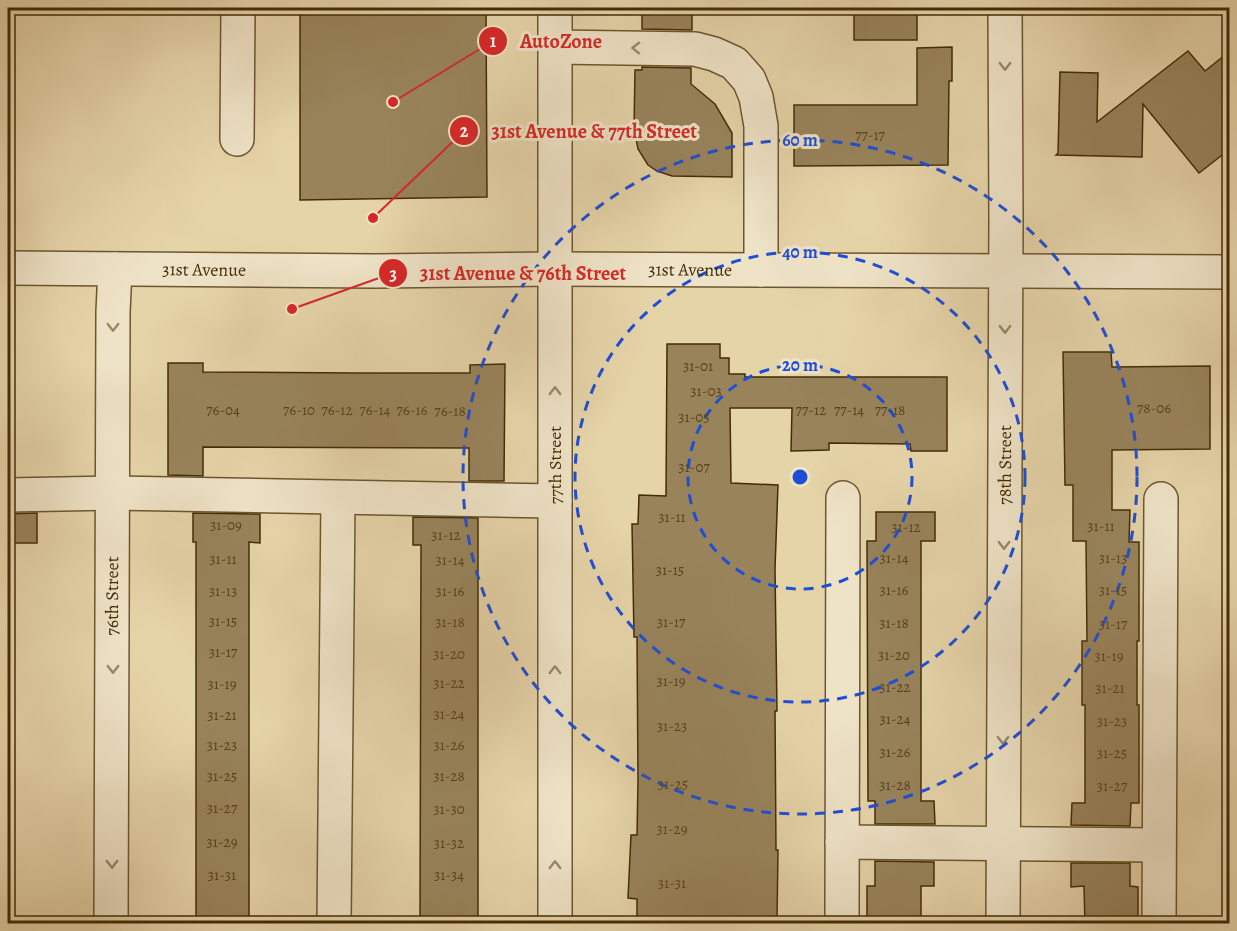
<svg xmlns="http://www.w3.org/2000/svg" width="1237" height="931" viewBox="0 0 1237 931" font-family="Alegreya,serif">
<style>
.building{fill:#98835b;stroke:#432c07;stroke-width:1.5}
.lines{fill:none;stroke-linecap:round;stroke-linejoin:round}
.minor-casing{stroke:#6c5630;stroke-width:36}
.minor{stroke:#efe3c7;stroke-width:33}
.oneway{stroke:#998867}
.ring{fill:none;stroke:#1d4ed8;stroke-width:3;stroke-dasharray:10 8}
.labels{text-anchor:middle;stroke-width:6;stroke-linejoin:round;paint-order:stroke}
.number-label{font-size:15px;fill:#58421c}
.street-label{font-size:18px;fill:#432c07;stroke:#efe3c7}
.centre{fill:#1d4ed8;stroke:#efe3c7;stroke-width:3}
.ring-label{font-size:18px;text-anchor:middle;font-weight:bold;fill:#1d4ed8;stroke:#efe3c7;stroke-width:6;stroke-linejoin:round;paint-order:stroke}
.leader{fill:none;stroke:#d62828;stroke-width:2}
.callout-dot{fill:#d62828;stroke:#efe3c7;stroke-width:2}
.mark-label{font-size:18px;text-anchor:middle;font-weight:bold;fill:#fff}
.callout-label{font-size:20px;text-anchor:middle;font-weight:bold;fill:#d62828;stroke:#efe3c7;stroke-width:6;stroke-linejoin:round;paint-order:stroke}
</style>
<rect width="100%" height="100%" fill="#e6d4a9"/>
<filter id="stains"><feTurbulence type="fractalNoise" baseFrequency=".00333" numOctaves="4"/><feColorMatrix values="0 0 0 0 .2 0 0 0 0 .09 0 0 0 0 .02 0 0 0 .5 -.17"/></filter>
<radialGradient id="worn" r=".72"><stop offset=".6" stop-color="#630" stop-opacity="0"/><stop offset="1" stop-color="#630" stop-opacity=".3"/></radialGradient>
<g class="building">
<polygon points="300,8 486,8 487,197 300,200"/>
<polygon points="642,8 692,8 692,30 642,29"/>
<rect x="854" y="8" width="63" height="32"/>
<polygon points="952,47 952,81 949,81 948,165 794,166 794,105 917,105 917,48"/>
<polygon points="1188,51 1205,71 1230,51 1230,149 1199,173 1143,104 1142,157 1056,155 1058,153 1060,72 1098,73 1097,122"/>
<polygon points="642,67 691,68 691,84 715,104 732,133 732,177 672,176 657,171 648,165 638,149 634,129 635,70 642,70"/>
<polygon points="667,344 720,344 720,358 729,358 729,374 745,374 745,377 947,377 947,451 911,451 910,444 829,443 829,450 791,451 792,408 730,408 731,483 778,485 775,569 777,711 775,711 776,850 778,850 777,919 719,919 719,924 637,924 637,899 628,898 631,835 637,835 638,781 637,637 634,637 632,524 638,524 639,495 666,496"/>
<polygon points="1063,352 1111,352 1112,367 1210,366 1210,449 1112,450 1112,510 1130,510 1129,542 1139,542 1139,641 1137,641 1137,705 1139,705 1139,803 1131,803 1130,826 1071,825 1072,803 1085,803 1085,705 1082,705 1082,641 1087,641 1086,541 1073,541 1073,485 1065,485"/>
<polygon points="168,363 203,363 203,372 356,373 470,373 470,365 505,364 504,481 469,481 469,448 203,447 203,476 168,475"/>
<polygon points="876,512 935,512 935,541 921,541 921,801 934,801 935,824 875,824 875,801 868,801 867,541 876,541"/>
<polygon points="37,513 37,543 8,543 8,514"/>
<polygon points="193,513 260,514 260,543 249,542 249,924 196,924 196,542 193,542"/>
<polygon points="413,517 478,518 478,924 420,924 421,545 413,545"/>
<polygon points="875,861 934,862 934,886 921,886 921,924 867,924 867,886 875,886"/>
<polygon points="1071,863 1130,863 1130,886 1138,887 1138,924 1085,924 1084,886 1071,887"/>
</g>
<g class="lines">
<defs>
<g id="minor">
<polyline points="555,8 555,924"/>
<polyline points="555,47 695,49 714,54 734,63 749,80 756,97 761,126 761,270"/>
<polyline points="237,139 238,8"/>
<path id="s1" d="M8 268 375 271 555 269 1230 272"/>
<polyline points="8,495 114,493 555,501"/>
<polyline points="842,842 1159,845"/>
<path id="s2" d="M111 924 113 312 115 269"/>
<polyline points="334,924 338,498"/>
<polyline points="842,924 843,498"/>
<path id="s3" d="M1003 924 1006 217 1005 8"/>
<polyline points="1159,924 1161,499"/>
</g>
</defs>
<use href="#minor" class="minor-casing"/>
<use href="#minor" class="minor"/>
</g>
<defs><path id="oneway-chevron" d="M-2-3.5L2.5 0L-2 3.5" fill="none" stroke-width="1.6" stroke-linecap="round" stroke-linejoin="round" transform="scale(1.5)"/></defs>
<g class="oneway">
<use href="#oneway-chevron" transform="translate(636 48) rotate(-179)"/>
<use href="#oneway-chevron" transform="translate(1005 66) rotate(90)"/>
<use href="#oneway-chevron" transform="translate(113 327) rotate(90)"/>
<use href="#oneway-chevron" transform="translate(1005 329) rotate(90)"/>
<use href="#oneway-chevron" transform="translate(555 391) rotate(-90)"/>
<use href="#oneway-chevron" transform="translate(1004 545) rotate(90)"/>
<use href="#oneway-chevron" transform="translate(113 669) rotate(90)"/>
<use href="#oneway-chevron" transform="translate(555 670) rotate(-90)"/>
<use href="#oneway-chevron" transform="translate(1003 740) rotate(90)"/>
<use href="#oneway-chevron" transform="translate(112 864) rotate(90)"/>
<use href="#oneway-chevron" transform="translate(555 865) rotate(-90)"/>
</g>
<g class="ring">
<circle cx="800" cy="477" r="112"/>
<circle cx="800" cy="477" r="225"/>
<circle cx="800" cy="477" r="337"/>
</g>
<g class="labels">
<g class="number-label">
<text x="870" y="140">77-17</text>
<text x="698" y="371">31-01</text>
<text x="706" y="396">31-03</text>
<text x="1154" y="413">78-06</text>
<text x="223" y="415">76-04</text>
<text x="299" y="415">76-10</text>
<text x="337" y="415">76-12</text>
<text x="375" y="415">76-14</text>
<text x="412" y="415">76-16</text>
<text x="811" y="415">77-12</text>
<text x="849" y="415">77-14</text>
<text x="890" y="415">77-18</text>
<text x="450" y="416">76-18</text>
<text x="694" y="422">31-05</text>
<text x="694" y="472">31-07</text>
<text x="672" y="522">31-11</text>
<text x="226" y="530">31-09</text>
<text x="1101" y="531">31-11</text>
<text x="906" y="532">31-12</text>
<text x="446" y="540">31-12</text>
<text x="894" y="563">31-14</text>
<text x="1113" y="563">31-13</text>
<text x="223" y="564">31-11</text>
<text x="450" y="565">31-14</text>
<text x="670" y="575">31-15</text>
<text x="894" y="595">31-16</text>
<text x="1113" y="595">31-15</text>
<text x="223" y="596">31-13</text>
<text x="450" y="596">31-16</text>
<text x="223" y="626">31-15</text>
<text x="450" y="627">31-18</text>
<text x="671" y="627">31-17</text>
<text x="894" y="628">31-18</text>
<text x="1113" y="629">31-17</text>
<text x="223" y="657">31-17</text>
<text x="449" y="659">31-20</text>
<text x="894" y="660">31-20</text>
<text x="1109" y="661">31-19</text>
<text x="671" y="686">31-19</text>
<text x="449" y="688">31-22</text>
<text x="222" y="689">31-19</text>
<text x="895" y="692">31-22</text>
<text x="1110" y="693">31-21</text>
<text x="449" y="719">31-24</text>
<text x="222" y="720">31-21</text>
<text x="895" y="724">31-24</text>
<text x="1112" y="726">31-23</text>
<text x="672" y="731">31-23</text>
<text x="222" y="750">31-23</text>
<text x="449" y="750">31-26</text>
<text x="895" y="757">31-26</text>
<text x="1112" y="758">31-25</text>
<text x="222" y="781">31-25</text>
<text x="449" y="781">31-28</text>
<text x="673" y="789">31-25</text>
<text x="895" y="790">31-28</text>
<text x="1112" y="791">31-27</text>
<text x="222" y="813">31-27</text>
<text x="449" y="814">31-30</text>
<text x="672" y="834">31-29</text>
<text x="222" y="847">31-29</text>
<text x="449" y="848">31-32</text>
<text x="222" y="880">31-31</text>
<text x="449" y="880">31-34</text>
<text x="672" y="888">31-31</text>
</g>
<g class="street-label">
<text dy="6" stroke="none"><textPath href="#s1" startOffset="196">31st Avenue</textPath></text>
<text dy="6" stroke="none"><textPath href="#s1" startOffset="682">31st Avenue</textPath></text>
<text transform="translate(555 465) rotate(-90)" y="6">77th Street</text>
<text dy="6" stroke="none"><textPath href="#s3" startOffset="459">78th Street</textPath></text>
<text dy="6" stroke="none"><textPath href="#s2" startOffset="328">76th Street</textPath></text>
</g>
</g>
<circle cx="800" cy="477" r="9" class="centre"/>
<g class="ring-label">
<text x="800" y="146">60 m</text>
<text x="800" y="258">40 m</text>
<text x="800" y="371">20 m</text>
</g>
<path class="leader" d="M393 102L493 41M373 218L464 131M292 309L393 273"/>
<g class="callout-dot">
<circle cx="393" cy="102" r="6"/>
<circle cx="373" cy="218" r="6"/>
<circle cx="292" cy="309" r="6"/>
<circle cx="493" cy="41" r="15"/>
<circle cx="464" cy="131" r="15"/>
<circle cx="393" cy="273" r="15"/>
</g>
<g class="mark-label">
<text x="493" y="47">1</text>
<text x="464" y="137">2</text>
<text x="393" y="280">3</text>
</g>
<g class="callout-label">
<text x="561" y="48">AutoZone</text>
<text x="594" y="138">31st Avenue &amp; 77th Street</text>
<text x="523" y="280">31st Avenue &amp; 76th Street</text>
</g>
<rect width="1237" height="931" fill="none" stroke="#e6d4a9" stroke-width="30"/>
<rect x="9" y="9" width="1219" height="913" fill="none" stroke="#432c07" stroke-width="3"/>
<rect x="15" y="15" width="1207" height="901" fill="none" stroke="#432c07" stroke-width="1.5"/>
<rect width="100%" height="100%" filter="url(#stains)"/>
<rect width="100%" height="100%" fill="url(#worn)"/>
</svg>
